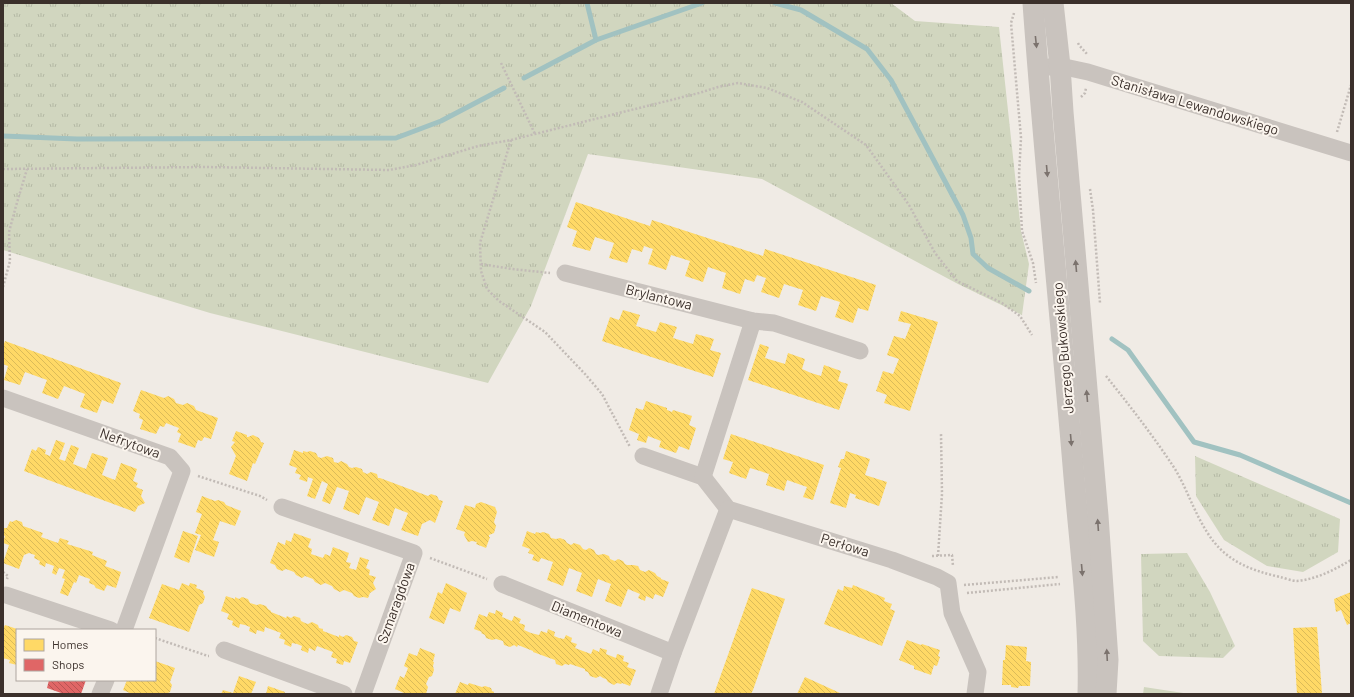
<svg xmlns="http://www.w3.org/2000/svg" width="1354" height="697" viewBox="0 0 1354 697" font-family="Barlow,sans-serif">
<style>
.grass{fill:url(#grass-tufts)}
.homes{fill:url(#homes-back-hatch)}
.shops{fill:url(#shops-back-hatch)}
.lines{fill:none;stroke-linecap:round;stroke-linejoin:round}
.stream{stroke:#a1c2c1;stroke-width:5}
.path{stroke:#c2bbb6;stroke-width:2.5;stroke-dasharray:2 2;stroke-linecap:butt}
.minor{stroke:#c9c3be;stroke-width:17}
.tertiary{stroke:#c9c3be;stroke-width:21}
.oneway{fill:#7b726d}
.labels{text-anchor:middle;stroke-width:4;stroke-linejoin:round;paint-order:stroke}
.street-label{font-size:14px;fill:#3b302b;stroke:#fbf5ee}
</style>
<defs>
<pattern id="grass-tufts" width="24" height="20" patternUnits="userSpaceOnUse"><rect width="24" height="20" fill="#d1d6bf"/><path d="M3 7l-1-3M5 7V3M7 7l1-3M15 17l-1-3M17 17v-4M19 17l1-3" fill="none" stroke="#b4b8a4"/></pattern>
<pattern id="homes-back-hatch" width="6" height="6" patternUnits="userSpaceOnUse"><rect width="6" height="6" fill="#ffd966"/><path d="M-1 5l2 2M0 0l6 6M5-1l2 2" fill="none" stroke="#dbbb59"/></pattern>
<pattern id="shops-back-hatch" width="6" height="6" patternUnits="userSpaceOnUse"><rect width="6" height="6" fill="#e06666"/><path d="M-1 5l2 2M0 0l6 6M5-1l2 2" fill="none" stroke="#b75454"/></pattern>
</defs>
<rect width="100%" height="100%" fill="#f0ebe5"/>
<g class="grass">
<polygon points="3,3 891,3 915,21 999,27 1021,231 1029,264 1022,315 958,284 762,179 588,154 531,306 488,383 210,313 3,250"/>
<polygon points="1195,456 1340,519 1338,552 1303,572 1267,566 1224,540 1196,496"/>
<polygon points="1187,553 1210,592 1235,646 1223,658 1159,656 1143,641 1141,554"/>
<polygon points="1144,687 1190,694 1143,694"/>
</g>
<g class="homes">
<polygon points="576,202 650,226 652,220 763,256 765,249 876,285 868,311 858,308 853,323 835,317 840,302 821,296 816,311 798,305 803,290 784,284 779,298 761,292 766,278 757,275 754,282 745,279 740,294 722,288 726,273 708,267 703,282 685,276 690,261 671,255 666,270 648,264 653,249 644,246 642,252 632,249 627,263 609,258 614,243 595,237 590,251 572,246 577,231 567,227"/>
<polygon points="623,310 640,315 636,326 656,332 660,322 677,327 673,338 693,344 696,334 714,339 710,350 721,353 713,377 602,341 610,317 619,320"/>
<polygon points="901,311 938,322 910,411 884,403 887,395 876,391 883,371 893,374 899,359 887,355 894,336 905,339 911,324 898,321"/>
<polygon points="5,341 121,383 113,404 102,400 97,413 80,407 85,394 64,386 58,399 42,393 47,380 25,372 20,385 4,380 8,366 3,364 3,346"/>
<polygon points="760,344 769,347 765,358 785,364 788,353 805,359 802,369 811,373 821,376 824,365 841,371 838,381 848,384 839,410 748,380"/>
<polygon points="141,390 164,398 168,396 174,399 176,403 183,405 187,403 194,406 196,410 218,418 211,439 204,437 202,441 198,440 195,448 178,442 181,434 177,432 179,428 166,423 164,427 160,426 156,434 140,429 143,420 139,418 140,414 133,411"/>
<polygon points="646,401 667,408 667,410 672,412 673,410 692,416 689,425 696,428 689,450 679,446 676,453 659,447 661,441 648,436 646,443 637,440 639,434 629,430 636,408 643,410"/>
<polygon points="236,431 247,435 247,437 248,437 253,435 259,438 261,442 264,443 255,464 253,463 247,481 229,474 236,456 231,447 235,442 232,441"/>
<polygon points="731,434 824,465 813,500 803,497 807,487 787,480 784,491 766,485 769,474 760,471 750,468 746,479 729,473 733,462 723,459"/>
<polygon points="56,440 65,443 59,459 65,461 71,445 79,448 73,464 86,469 92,453 108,458 102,475 115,480 121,463 137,469 133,481 138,483 136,487 143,490 141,496 145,503 138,506 135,512 24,471 32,449 36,451 38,447 46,450 45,454 50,456"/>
<polygon points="294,450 303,453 303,451 307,452 310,451 316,453 318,457 321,458 327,456 333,458 334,462 338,463 341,461 347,464 349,467 352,468 356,467 362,469 363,472 367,474 371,472 377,474 378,478 380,478 428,496 431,494 437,496 439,500 443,501 435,523 430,520 422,524 418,536 401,530 408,513 395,508 389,526 372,520 379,502 366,497 359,515 343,509 349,491 337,487 330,504 322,501 328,484 322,481 315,499 307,496 313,479 308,477 307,482 299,479 301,475 295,473 297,468 289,465"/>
<polygon points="846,451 870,459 865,475 887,482 879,506 855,498 856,495 850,493 846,508 830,503 841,468 838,467 841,459 844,459"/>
<polygon points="202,496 215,501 218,500 224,502 226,505 241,511 235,526 220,521 213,540 219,542 214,557 195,550 201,535 195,533 202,514 196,512"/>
<polygon points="481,502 495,507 497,512 494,522 496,526 494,533 489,535 489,537 490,537 486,548 476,544 477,542 472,541 468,542 464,535 465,532 456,529 465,505 475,508 476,504"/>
<polygon points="16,520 22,522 23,526 43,533 41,537 58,543 60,538 69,541 67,544 93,552 92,555 107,561 105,566 121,572 116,588 107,585 104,591 96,588 94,585 89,583 90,579 79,575 76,583 74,582 68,596 60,593 65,579 62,578 65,570 59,568 56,575 52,573 54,566 46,563 45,567 39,564 40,561 34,558 35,555 29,553 24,555 19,569 3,563 9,545 3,543 5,536 3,535 3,530 4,528 7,528 10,521 12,522"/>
<polygon points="183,531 198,536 189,563 174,557"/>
<polygon points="527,531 535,534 536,532 540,533 543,532 549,534 551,538 556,539 560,538 565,540 567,543 571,545 574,543 580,545 583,549 586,550 589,548 594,550 596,554 598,555 604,554 609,556 610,559 615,561 618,559 623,561 625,564 627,565 633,565 638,566 640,570 645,572 649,570 655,573 657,576 661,578 661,579 669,582 663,597 655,594 653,599 646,596 645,601 638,598 640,594 628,589 621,607 605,601 611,584 598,579 592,597 576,591 582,573 569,568 563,586 547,580 553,562 541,558 539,562 532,560 534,555 528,553 530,549 522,546"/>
<polygon points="294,533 311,539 308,547 312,549 311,554 323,558 325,554 330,556 333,547 349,553 346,562 351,563 349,568 356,570 360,557 369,560 366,568 370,570 369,575 376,577 373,583 376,589 370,593 368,598 363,597 359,598 354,596 352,593 344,590 340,592 334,589 332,586 325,583 321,585 315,582 313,579 305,576 302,578 296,575 294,572 286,569 282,571 277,569 275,565 270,563 278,542 285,545 286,540 291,542"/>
<polygon points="182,583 189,586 190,583 197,585 196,588 204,591 203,593 205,597 203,603 199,605 189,632 149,618 162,584 179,590"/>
<polygon points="446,583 467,593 460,612 450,608 444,624 429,618 438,592 442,594"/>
<polygon points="853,585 885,598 884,601 892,604 890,609 895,611 882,646 824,624 838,589 843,591 844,586 852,588"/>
<polygon points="752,588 785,599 753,690 751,694 714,694"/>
<polygon points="1351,592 1351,623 1347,625 1341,610 1336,612 1334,599"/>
<polygon points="226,596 235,599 235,597 239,599 242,597 248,599 250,603 257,605 260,604 266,606 268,609 271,611 271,612 286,618 287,616 291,618 294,616 300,618 301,621 305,623 308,624 312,622 318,625 319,628 323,629 323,631 339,637 339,635 343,637 346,635 352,637 354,641 358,642 350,663 344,661 343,665 336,663 337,659 331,657 333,652 317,646 315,651 309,648 308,653 301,650 302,646 297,644 292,643 291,647 284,644 285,640 279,638 281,633 265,627 264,632 257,630 256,634 249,631 250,627 245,625 240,624 239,628 232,625 233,621 227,619 229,614 221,611"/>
<polygon points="496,610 503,613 502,617 512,621 514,616 521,619 519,623 525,625 524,630 531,633 539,635 541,631 547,633 548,629 555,632 554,636 559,638 564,639 566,635 572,638 571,642 577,644 575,648 591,654 593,649 599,652 600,648 607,650 606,654 616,658 617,654 624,656 623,661 629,663 627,667 636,670 630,686 622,683 621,684 617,683 614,685 608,682 606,679 603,678 600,676 596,678 590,676 588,672 585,671 585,669 570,664 569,665 565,664 562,666 556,664 555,660 533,652 533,651 518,645 517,647 514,645 510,647 504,645 503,641 496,639 492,640 486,638 485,635 481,633 482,632 474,629 479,614 487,617 489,612 495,614"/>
<polygon points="5,625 17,629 17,665 9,663 10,660 3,658 3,629"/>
<polygon points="1317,627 1322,694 1297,694 1293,628"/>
<polygon points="907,640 921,645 922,644 940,650 938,656 940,657 937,666 934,665 931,675 914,669 914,666 899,660"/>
<polygon points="1006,645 1027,647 1026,661 1031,662 1030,686 1019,686 1018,688 1011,687 1011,685 1002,685 1003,660 1005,660"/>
<polygon points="420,648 435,654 433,662 434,662 433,666 434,670 432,676 429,677 426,684 428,687 426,694 403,694 404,693 395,689 400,676 404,678 408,668 404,666 409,653 417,656"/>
<polygon points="155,661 175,668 170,682 172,685 170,692 166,694 132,694 123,690 127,680 155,680"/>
<polygon points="239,676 256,682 251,694 221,694 223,690 233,693"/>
<polygon points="805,677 840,693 840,694 797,694"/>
<polygon points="460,682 468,685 469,683 482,687 485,686 491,688 492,691 494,692 494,694 455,694"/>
<polygon points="268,686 285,692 284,694 266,694"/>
</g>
<polygon class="shops" points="49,680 86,680 81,694 64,694 47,688"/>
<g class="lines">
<g class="stream">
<polyline points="587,3 596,40"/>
<polyline points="775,3 801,10 867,49 891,80 963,215 971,238 973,254 988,268 1029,291"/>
<polyline points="524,78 596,40 702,3"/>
<polyline points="3,136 77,139 396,138 441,121 504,88"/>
<polyline points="1112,339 1128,350 1194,442 1240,455 1351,503"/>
</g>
<g class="path">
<polyline points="1014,13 1011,23 1021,138 1019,175 1022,231 1033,263 1036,283"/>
<polyline points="1078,43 1079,45 1087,54"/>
<polyline points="501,63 535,134"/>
<polyline points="1081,97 1085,93 1086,88"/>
<polyline points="1337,132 1351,85"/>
<polyline points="511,140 480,243 481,271 487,289 499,301 545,332 585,374 602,394 630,447"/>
<polyline points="3,169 205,167 389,170 416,165 478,146 511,140 699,93 718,87 738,83 767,88 802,102 866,145 909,205 935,253 957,281 1002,303 1020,316 1032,335"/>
<polyline points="1090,189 1093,210 1100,303"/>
<polyline points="481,264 512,269 550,273"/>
<polyline points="3,287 10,261 9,232 16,206 27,169"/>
<path d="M1106 376C1130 406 1154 437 1175 469 1187 489 1194 512 1207 532 1224 560 1249 570 1280 577 1285 578 1292 581 1297 581 1317 579 1334 570 1351 560"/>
<polyline points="198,476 260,496 267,500"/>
<polyline points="932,556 952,555 953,566"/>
<polyline points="938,556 942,494 941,434"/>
<polyline points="430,558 487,579"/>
<polyline points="3,572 8,576 7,579"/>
<polyline points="964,585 1059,577"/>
<polyline points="967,593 1060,584"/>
<polyline points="155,638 208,656 209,656"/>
</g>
<g class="minor">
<polyline points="1049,67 1060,66 1088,72 1351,153"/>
<polyline points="565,273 753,321 774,323 860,351"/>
<polyline points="3,398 170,457 182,471 124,630"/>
<polyline points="643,456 703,477 728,509 892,560 937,577 948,583 952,613 978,672 975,694"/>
<polyline points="703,477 753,321"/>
<polyline points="282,507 414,553 363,694"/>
<polyline points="502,584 673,653"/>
<polyline points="6,595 111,630"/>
<polyline points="224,650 344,694"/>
<polyline points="100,694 106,680"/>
<polyline points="659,694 673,653 728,509"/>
</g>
<g class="tertiary">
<path d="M1033 3C1044 157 1060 311 1073 465 1079 541 1090 618 1088 694"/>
<polyline points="1053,3 1060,66 1063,112 1098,516 1108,660 1106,694"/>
</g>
</g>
<defs><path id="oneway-solid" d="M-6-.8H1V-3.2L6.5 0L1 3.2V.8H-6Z"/></defs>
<g class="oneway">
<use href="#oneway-solid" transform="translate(1036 42) rotate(84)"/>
<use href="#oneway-solid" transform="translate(1047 171) rotate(85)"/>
<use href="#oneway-solid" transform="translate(1076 266) rotate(-95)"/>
<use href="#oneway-solid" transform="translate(1087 396) rotate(-95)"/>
<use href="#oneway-solid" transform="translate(1071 440) rotate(85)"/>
<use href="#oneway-solid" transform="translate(1098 525) rotate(-94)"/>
<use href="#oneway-solid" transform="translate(1082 570) rotate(85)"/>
<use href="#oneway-solid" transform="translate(1107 655) rotate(-93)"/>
</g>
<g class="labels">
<g class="street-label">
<text transform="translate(1195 105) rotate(17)" y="5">Stanisława Lewandowskiego</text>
<text transform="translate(659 297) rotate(14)" y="5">Brylantowa</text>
<text transform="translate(1063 348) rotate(-95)" y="5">Jerzego Bukowskiego</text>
<text transform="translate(130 443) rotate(20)" y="5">Nefrytowa</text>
<text transform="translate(845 545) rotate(17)" y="5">Perłowa</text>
<text transform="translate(396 603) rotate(-70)" y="5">Szmaragdowa</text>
<text transform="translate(587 619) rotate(22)" y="5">Diamentowa</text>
</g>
</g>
<rect width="1354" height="697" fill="none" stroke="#3b302b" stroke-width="8"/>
<rect x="16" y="629" width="140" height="52" fill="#fbf5ee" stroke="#aea6a0"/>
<rect x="24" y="639" width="20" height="12" fill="#ffd966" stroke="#aea6a0"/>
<text x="52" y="649" font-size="12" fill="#3b302b">Homes</text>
<rect x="24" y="659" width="20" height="12" fill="#e06666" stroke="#aea6a0"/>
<text x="52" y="669" font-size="12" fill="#3b302b">Shops</text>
</svg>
